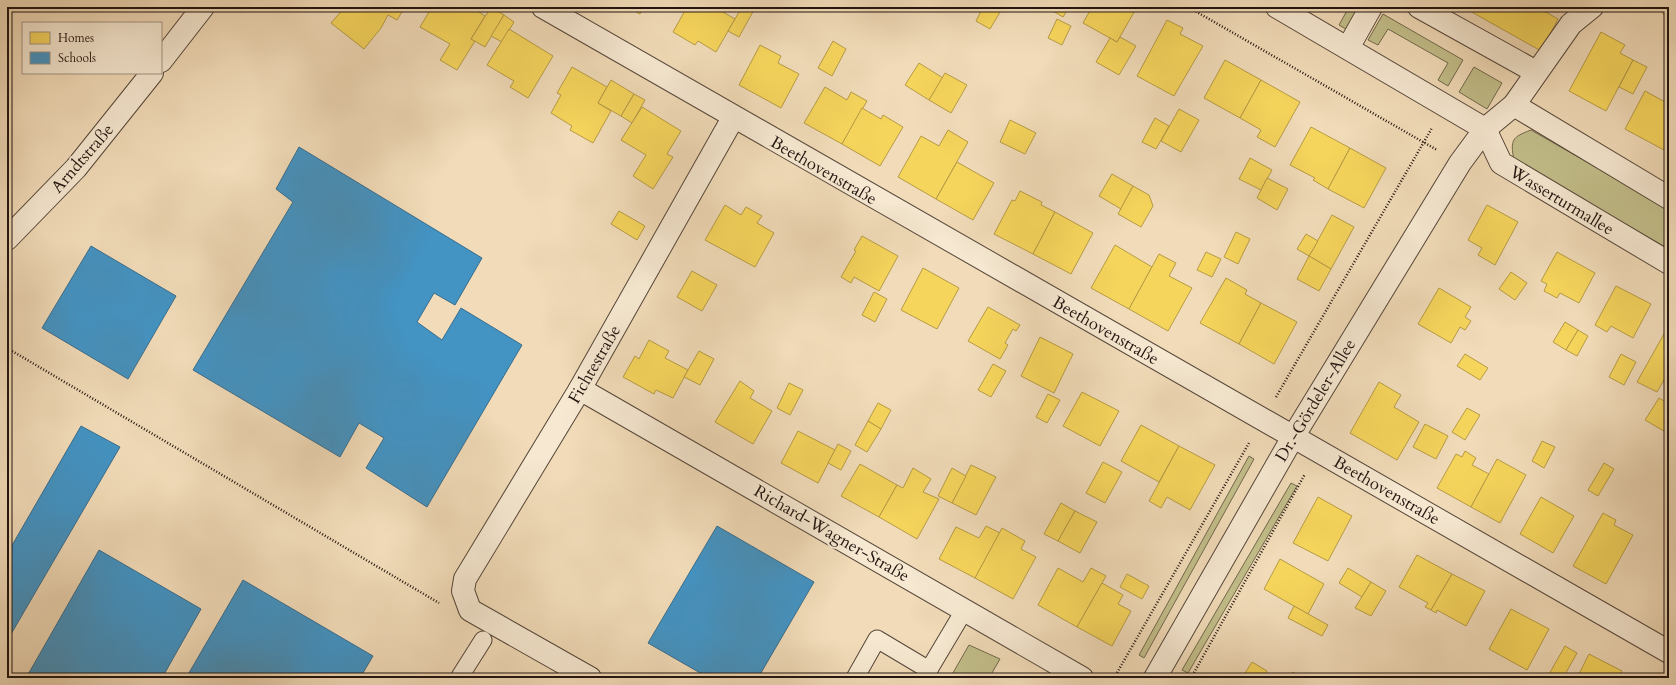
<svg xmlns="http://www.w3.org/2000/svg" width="1676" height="685" viewBox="0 0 1676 685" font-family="Cardo,serif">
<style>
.green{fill:#c2be8a;stroke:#72694c}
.homes{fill:#f6d55c;stroke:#b69b45}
.schools{fill:#4393c3;stroke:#396d8d}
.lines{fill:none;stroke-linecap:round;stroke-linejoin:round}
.lane-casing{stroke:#554639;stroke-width:19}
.street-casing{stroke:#554639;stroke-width:24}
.path{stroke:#21140f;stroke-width:2.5;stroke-dasharray:1 2;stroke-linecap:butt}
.lane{stroke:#f6e8d1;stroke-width:17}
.street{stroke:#f6e8d1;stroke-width:22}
.labels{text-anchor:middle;stroke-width:4;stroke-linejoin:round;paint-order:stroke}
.street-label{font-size:17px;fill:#21140f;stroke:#f6e8d1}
</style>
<rect width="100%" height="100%" fill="#f1dbb8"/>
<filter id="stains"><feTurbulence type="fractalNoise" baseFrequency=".005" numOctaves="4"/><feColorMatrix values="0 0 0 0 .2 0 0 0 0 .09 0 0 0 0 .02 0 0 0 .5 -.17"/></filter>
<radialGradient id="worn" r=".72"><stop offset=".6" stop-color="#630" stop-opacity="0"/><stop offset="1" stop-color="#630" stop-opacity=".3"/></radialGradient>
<g class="green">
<polygon points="1349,7 1363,7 1349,31 1339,25"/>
<polygon points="1383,14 1463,60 1448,86 1438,80 1448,63 1388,29 1378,45 1368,40"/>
<polygon points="1474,67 1502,83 1487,109 1459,92"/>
<path d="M1531 130 1669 209V249L1514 160C1510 140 1512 137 1531 130Z"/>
<polygon points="1249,456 1254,459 1144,658 1139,655"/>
<polygon points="1291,483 1297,486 1188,673 1182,670"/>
<polygon points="969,645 1000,659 989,678 950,678"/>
</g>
<g class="homes">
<polygon points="345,7 405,7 397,20 388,15 381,28 364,49 331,23"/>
<polygon points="432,7 471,7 485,16 471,39 475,41 457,70 440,60 450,44 420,27"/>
<polygon points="491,7 504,15 485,47 471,39"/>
<polygon points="627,7 644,7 640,14"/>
<polygon points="687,7 717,7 716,8 735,19 716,52 698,41 695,45 673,32"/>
<polygon points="742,7 755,8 739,37 728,31"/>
<polygon points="983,7 1003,7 990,29 976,21"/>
<polygon points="1046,7 1069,7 1063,17"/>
<polygon points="1092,7 1137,7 1117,42 1083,23"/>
<polygon points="1472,7 1540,7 1539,8 1558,19 1541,51 1470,11"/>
<polygon points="1658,7 1669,7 1669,21"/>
<polygon points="504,15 514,22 502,42 491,36"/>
<polygon points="1057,19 1071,26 1062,45 1048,38"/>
<polygon points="1167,20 1183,28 1180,34 1203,46 1174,96 1137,76"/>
<polygon points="509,29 553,56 528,98 510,87 514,81 487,65"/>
<polygon points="1601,32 1625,45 1620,53 1633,60 1606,111 1569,91"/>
<polygon points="1120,37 1136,46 1119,75 1096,62 1110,38 1117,42"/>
<polygon points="833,41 846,49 832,76 818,68"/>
<polygon points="760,45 781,56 778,63 799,74 781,108 739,85"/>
<polygon points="1225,60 1261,80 1240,118 1204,98"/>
<polygon points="1633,60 1647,67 1633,94 1619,87"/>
<polygon points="919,63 943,78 929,100 905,85"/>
<polygon points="572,67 607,87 598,103 611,111 593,143 570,130 572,126 551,113 561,95 557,93"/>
<polygon points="945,73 967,85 951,113 929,100"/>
<polygon points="611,80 634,94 621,116 598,103"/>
<polygon points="1261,80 1300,102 1275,147 1257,137 1261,130 1240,118"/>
<polygon points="825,87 847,100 851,92 867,101 842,144 804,123"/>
<polygon points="1645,91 1669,104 1669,140 1664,150 1625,129"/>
<polygon points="634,94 645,100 632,123 621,116"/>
<polygon points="642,107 681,131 667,154 673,157 653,189 633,176 646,155 621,140"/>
<polygon points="862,108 881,119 883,115 903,127 880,166 842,144"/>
<polygon points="1179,109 1199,120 1181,152 1161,141"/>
<polygon points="1155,118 1169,126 1156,149 1142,142"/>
<polygon points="1010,120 1036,133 1025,154 1000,142"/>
<polygon points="1311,127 1350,148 1328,189 1313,180 1315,178 1290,165"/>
<polygon points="948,130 968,142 936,199 898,177 921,136 939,146"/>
<polygon points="1350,148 1386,168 1364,208 1328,189"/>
<polygon points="1250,158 1272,170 1261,190 1239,179"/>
<polygon points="957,162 994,183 973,220 936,199"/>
<polygon points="1112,174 1133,186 1121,209 1099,196"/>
<polygon points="1267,178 1288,189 1277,210 1257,198"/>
<polygon points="1133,186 1149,195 1153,206 1141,227 1118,214"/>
<polygon points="1020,191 1042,202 1041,205 1055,212 1033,254 994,234 1012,200 1015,201"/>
<polygon points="725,205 741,215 746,207 762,216 757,223 774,233 755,267 705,240"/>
<polygon points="1487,205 1518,222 1495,265 1478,255 1482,248 1468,240"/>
<polygon points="619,211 645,226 637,240 611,224"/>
<polygon points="1055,212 1093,233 1071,274 1033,254"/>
<polygon points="1332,215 1354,227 1331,269 1309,256"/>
<polygon points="1236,232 1250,239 1238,264 1224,257"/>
<polygon points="1306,234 1318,241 1309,256 1297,249"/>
<polygon points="862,236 898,256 879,291 854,277 851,283 841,277 856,251 854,250"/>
<polygon points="1115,245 1152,267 1129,309 1091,288"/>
<polygon points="1206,252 1221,259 1212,277 1197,270"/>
<polygon points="1557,252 1595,273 1579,303 1560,293 1557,298 1544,291 1547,284 1541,281"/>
<polygon points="1159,254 1176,263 1169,276 1192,288 1168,331 1129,309"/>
<polygon points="1309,256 1331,269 1319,291 1297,279"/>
<polygon points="923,268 959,288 937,329 901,310"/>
<polygon points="692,271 717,285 702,311 677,297"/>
<polygon points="1511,272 1527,283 1515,300 1499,289"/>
<polygon points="1226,278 1247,290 1245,294 1261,303 1239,344 1200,323"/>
<polygon points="1616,286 1651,304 1633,338 1611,326 1607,332 1595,325"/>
<polygon points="1439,288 1471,307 1465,317 1471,321 1465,330 1460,327 1451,343 1418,324"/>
<polygon points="874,292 887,299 875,322 862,315"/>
<polygon points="1261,303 1297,322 1274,364 1239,344"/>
<polygon points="988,307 1020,325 1016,331 1013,329 1005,343 1008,345 1000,359 968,341"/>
<polygon points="1565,322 1578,330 1566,350 1553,342"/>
<polygon points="1669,325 1669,383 1664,380 1657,392 1637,382"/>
<polygon points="1578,330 1588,336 1577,356 1566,350"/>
<polygon points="1040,337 1073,354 1054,393 1021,376"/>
<polygon points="649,340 669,351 665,358 688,370 673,398 656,390 654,394 623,377 635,356 639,359"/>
<polygon points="699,351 714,359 700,385 684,377"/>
<polygon points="1465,354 1488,368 1480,380 1457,366"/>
<polygon points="1621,354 1636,362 1624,385 1609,377"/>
<polygon points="993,364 1006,371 991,397 978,390"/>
<polygon points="740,381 754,391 750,398 772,411 753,444 715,422"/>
<polygon points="1379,382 1401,395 1394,407 1419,422 1397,460 1350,433"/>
<polygon points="789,383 803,390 790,415 777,408"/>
<polygon points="1082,392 1119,411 1100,446 1063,426"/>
<polygon points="1048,394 1060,400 1047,423 1036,417"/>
<polygon points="1659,398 1669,404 1669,434 1645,420"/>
<polygon points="878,403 891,410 881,429 868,421"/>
<polygon points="1467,408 1480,415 1465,440 1452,432"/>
<polygon points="868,421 881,429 867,452 855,445"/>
<polygon points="1425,424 1448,436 1436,459 1413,447"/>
<polygon points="1141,425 1179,446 1159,482 1121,461"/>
<polygon points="798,431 835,450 818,483 781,463"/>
<polygon points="1542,441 1555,447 1544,468 1532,461"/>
<polygon points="838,444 851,451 841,470 828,463"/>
<polygon points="1179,446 1215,465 1190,510 1167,497 1161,508 1149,501"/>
<polygon points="1465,451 1476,458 1472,465 1489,474 1471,507 1437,488 1456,454 1462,457"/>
<polygon points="1497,459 1526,475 1500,523 1471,507"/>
<polygon points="1103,462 1122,472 1105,503 1086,493"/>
<polygon points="1604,463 1614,469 1598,496 1588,490"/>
<polygon points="860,464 897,485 879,517 841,496"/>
<polygon points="971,465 996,477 976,515 952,503"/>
<polygon points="913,468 931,479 923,492 939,499 917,539 879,517 897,485 903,488"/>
<polygon points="952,468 966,476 952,503 938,496"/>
<polygon points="1318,497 1352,516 1328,561 1293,543"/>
<polygon points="1541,497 1574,516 1553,553 1520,534"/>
<polygon points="1061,503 1075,511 1058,541 1044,534"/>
<polygon points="1075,511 1097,522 1080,553 1058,541"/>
<polygon points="1603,513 1616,520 1614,525 1633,535 1606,584 1573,566"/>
<polygon points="986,526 1000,533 975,578 939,559 956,527 979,538"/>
<polygon points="1002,528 1025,541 1021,549 1036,557 1013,599 975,578"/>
<polygon points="1417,555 1452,574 1431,610 1425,607 1428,603 1399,587"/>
<polygon points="1280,559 1324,584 1308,614 1264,589"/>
<polygon points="1058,568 1083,582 1091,568 1106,576 1077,627 1038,605"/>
<polygon points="1348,568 1371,582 1362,597 1339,583"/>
<polygon points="1127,574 1149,586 1142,599 1120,587"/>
<polygon points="1452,574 1485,591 1466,626 1437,610 1436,613 1431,610"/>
<polygon points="1371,582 1386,591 1371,616 1355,608"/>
<polygon points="1102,583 1123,595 1118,604 1131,611 1112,646 1077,627"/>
<polygon points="1294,606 1328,625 1322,636 1288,618"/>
<polygon points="1511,609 1549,629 1527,670 1489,649"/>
<polygon points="1565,646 1577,653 1563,678 1550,678 1548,676"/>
<polygon points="1589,654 1622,671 1619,678 1577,678"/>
<polygon points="1252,662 1267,671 1263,678 1254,678 1245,673"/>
<polygon points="1293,672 1301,678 1289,678"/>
</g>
<g class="schools">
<polygon points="299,147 482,258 455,305 434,293 417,322 442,340 461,308 522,345 427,507 366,468 384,438 359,423 340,457 193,370 293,202 276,189"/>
<polygon points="91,246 176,296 128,379 42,328"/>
<polygon points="81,426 120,447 7,641 7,554"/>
<polygon points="717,526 814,582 758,678 709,678 648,643"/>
<polygon points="99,550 201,609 162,678 26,678"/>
<polygon points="243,580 373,656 360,678 186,678"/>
</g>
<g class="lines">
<defs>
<g id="lane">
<polyline points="459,678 483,640"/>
<polyline points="855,678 877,639 929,670"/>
<polyline points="924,678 965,609"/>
</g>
<g id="street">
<path d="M543 7C917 225 1294 437 1669 652"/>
<polyline points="1277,7 1485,129 1501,163 1669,263"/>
<polyline points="1419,7 1536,72"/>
<polyline points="1348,48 1371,7"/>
<polyline points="161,61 203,7"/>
<polyline points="1514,105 1669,198"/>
<polyline points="7,239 76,168 152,73"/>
<polyline points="580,389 1082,678"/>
<polyline points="590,678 470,610 463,591 465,579 580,389 733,118"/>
<polyline points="1155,678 1293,437 1460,163 1485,129 1514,105 1571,24 1592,7"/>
</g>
</defs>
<use href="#lane" class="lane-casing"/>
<use href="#street" class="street-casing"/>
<g class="path">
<polyline points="1188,7 1437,150"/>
<polyline points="7,348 439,603"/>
<polyline points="1276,397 1432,128"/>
<polyline points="1114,678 1249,443"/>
<polyline points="1191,678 1305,474"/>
</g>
<use href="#lane" class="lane"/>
<use href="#street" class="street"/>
</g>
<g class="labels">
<g class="street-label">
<text transform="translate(82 158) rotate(-49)" y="6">Arndtstraße</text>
<text transform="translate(824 170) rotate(30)" y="6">Beethovenstraße</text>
<text transform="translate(1562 200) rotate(31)" y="6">Wasserturmallee</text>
<text transform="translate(1106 330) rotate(30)" y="6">Beethovenstraße</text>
<text transform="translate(594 364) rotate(-60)" y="6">Fichtestraße</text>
<text transform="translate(1315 400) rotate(-59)" y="6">Dr.-Gördeler-Allee</text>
<text transform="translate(1387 490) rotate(30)" y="6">Beethovenstraße</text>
<text transform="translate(832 533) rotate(30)" y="6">Richard-Wagner-Straße</text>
</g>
</g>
<rect width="1676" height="685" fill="none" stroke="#f1dbb8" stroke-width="24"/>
<rect x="8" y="8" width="1660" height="669" fill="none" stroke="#21140f" stroke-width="2"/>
<rect x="12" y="12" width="1652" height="661" fill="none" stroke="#21140f"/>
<rect x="22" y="22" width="140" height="52" fill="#f6e8d1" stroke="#a19383"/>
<rect x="30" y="32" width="20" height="12" fill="#f6d55c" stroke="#a19383"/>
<text x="58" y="42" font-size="12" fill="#21140f">Homes</text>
<rect x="30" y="52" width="20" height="12" fill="#4393c3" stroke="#a19383"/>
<text x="58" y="62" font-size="12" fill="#21140f">Schools</text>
<rect width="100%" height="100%" filter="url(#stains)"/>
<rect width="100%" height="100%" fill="url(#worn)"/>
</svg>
